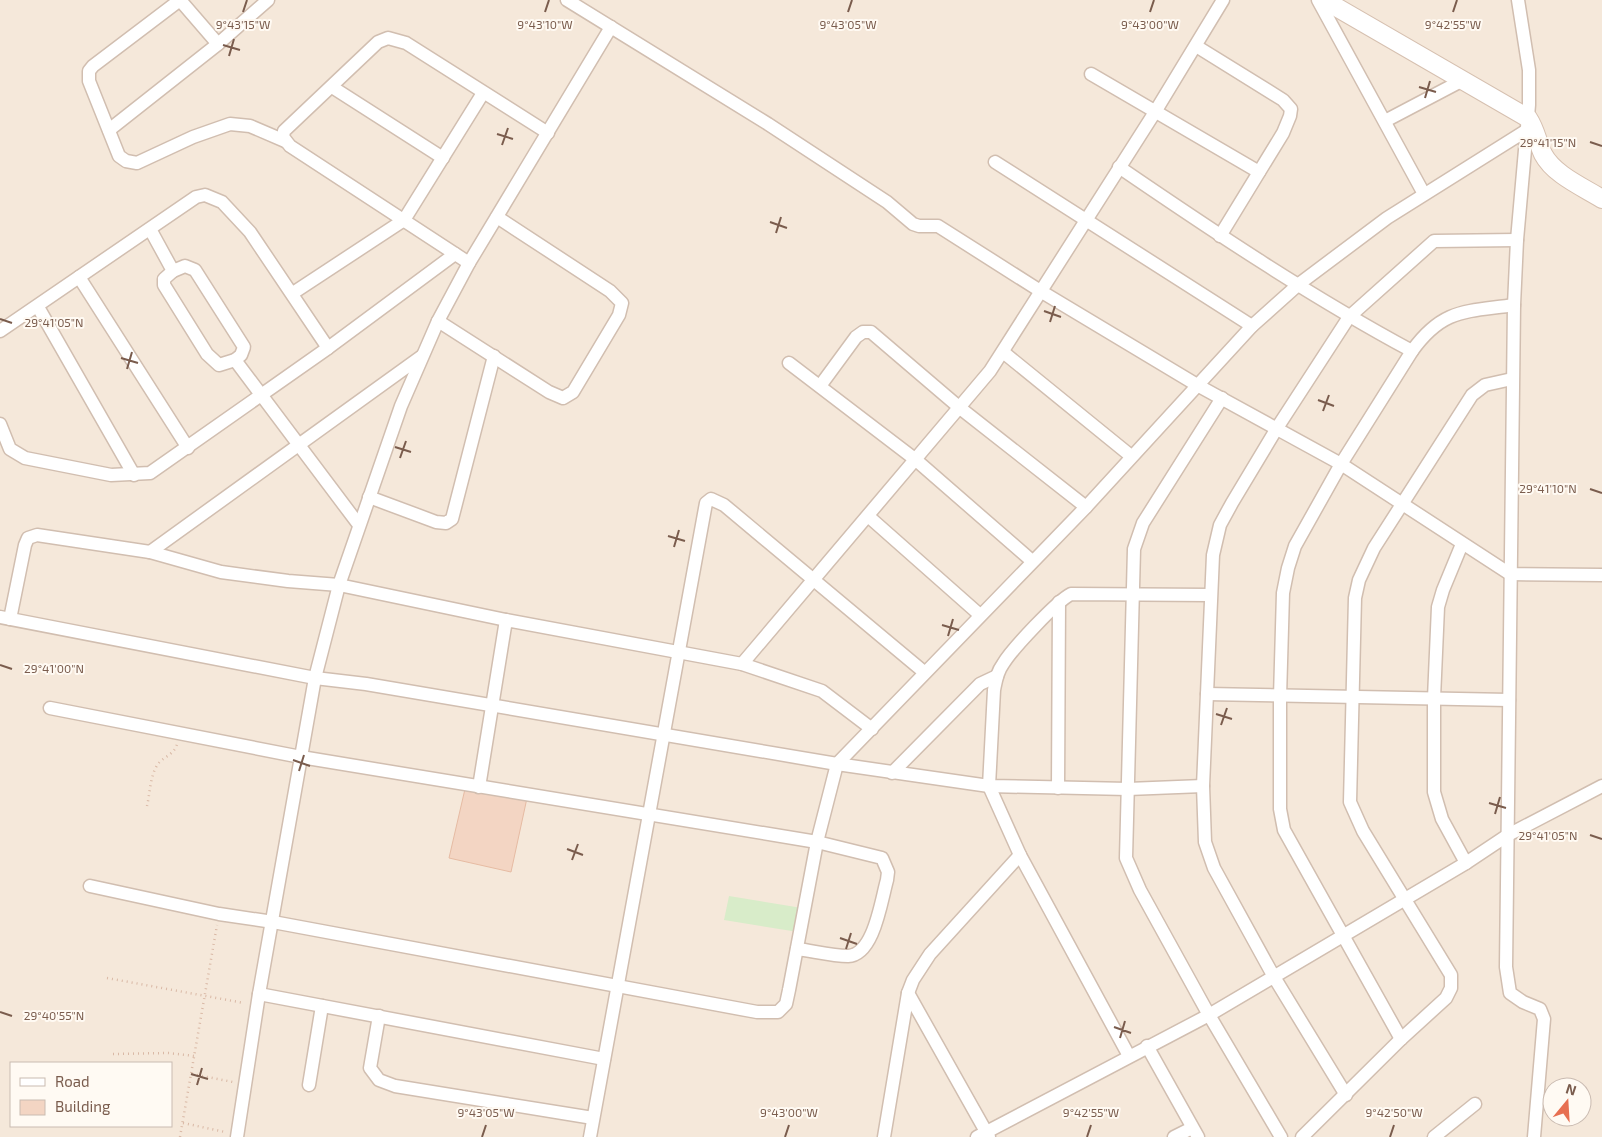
<svg xmlns="http://www.w3.org/2000/svg" width="1602" height="1137" viewBox="0 0 1602 1137" font-family="'Exo 2',sans-serif">
<style>
.residential{fill:#f5e8da;fill-rule:evenodd}
.green{fill:#d8ecc9}
.building{fill:#f3d5c3;stroke:#e6bba3}
.lines{fill:none;stroke-linecap:round;stroke-linejoin:round}
.street-casing{stroke:#d1beb0;stroke-width:15}
.secondary-casing{stroke:#d6c0b0;stroke-width:20}
.path{stroke:#d9b8a5;stroke-width:2.5;stroke-dasharray:1 4;stroke-linecap:butt}
.street{stroke:#fff;stroke-width:12}
.secondary{stroke:#fff;stroke-width:18}
.ticks{fill:none;stroke:#7a5c4d;stroke-width:2}
.ticks-label{font-size:12px;text-anchor:middle;fill:#7a5c4d;stroke:#fffaf3;stroke-width:4;stroke-linejoin:round;paint-order:stroke}
</style>
<rect width="100%" height="100%" fill="#fdf6ec"/>
<path class="residential" d="M0 0H1602V1137H0ZM11 1063H171V1126H11ZM1552 1087H1582V1117H1552Z"/>
<polygon class="green" points="729,896 802,908 798,932 724,920"/>
<polygon class="building" points="465,789 527,798 511,872 449,858"/>
<g class="lines">
<defs>
<g id="street">
<polyline points="180,0 93,66 89,71 89,81 119,156 126,161 137,163 193,137 230,124 250,126 285,141"/>
<polyline points="180,0 218,44"/>
<polyline points="567,0 768,124 887,202 913,224 919,226 938,226 1042,292 1197,385 1341,464 1510,574 1602,575"/>
<polyline points="1318,0 1424,194"/>
<polyline points="1518,0 1529,70 1529,105 1517,240 1514,305 1506,967 1510,993 1523,1002 1540,1009 1544,1019 1534,1137"/>
<polyline points="1196,46 1283,100 1291,109 1290,116 1283,133 1220,236"/>
<polyline points="1091,74 1259,172"/>
<polyline points="332,87 443,158"/>
<polyline points="1385,121 1463,80"/>
<polyline points="109,130 218,44 268,0"/>
<polyline points="995,162 1252,326"/>
<path d="M1119 167C1214 232 1310 296 1412 351L1341 464 1295 546 1288 568 1283 593 1280 697V809L1284 830 1401 1039"/>
<polyline points="150,229 173,271 164,279 164,285 207,354 219,365 235,360 359,525"/>
<polyline points="469,263 290,146 283,137 284,131 378,42 388,38 406,43 548,133"/>
<polyline points="173,271 185,266 195,270 244,347 241,355 235,360"/>
<polyline points="79,277 188,448"/>
<polyline points="293,293 404,220 483,93"/>
<polyline points="38,307 134,475"/>
<polyline points="438,321 549,392 563,398 573,392 619,315 622,303 610,291 497,217"/>
<polyline points="0,331 196,197 205,195 222,202 250,232 328,348 150,473 111,475 25,458 10,449 0,424"/>
<polyline points="328,348 455,254"/>
<path d="M1412 351C1443 308 1466 312 1514 305"/>
<polyline points="1003,352 1131,456"/>
<polyline points="789,363 916,460 1032,561"/>
<polyline points="820,386 856,337 863,332 871,332 960,408 1086,507"/>
<polyline points="1222,398 1143,523 1134,549 1126,858 1140,890 1209,1015 1281,1137"/>
<polyline points="369,497 436,522 446,523 452,519 494,356"/>
<polyline points="868,516 980,615"/>
<polyline points="1462,544 1443,590 1438,607 1434,698 1434,792 1442,819 1466,863"/>
<polyline points="150,552 422,356"/>
<polyline points="0,617 315,678 366,684 837,764 989,786 1128,789 1203,786"/>
<polyline points="10,619 25,545 28,538 37,535 150,552 221,572 288,581 339,585 506,620"/>
<polyline points="742,664 990,371 1155,112 1223,0"/>
<polyline points="1207,694 1509,700"/>
<path d="M50 708 301 757 817 842 882 858 888 872 887 880C881 901 874 955 848 956 832 956 813 951 797 949"/>
<polyline points="892,773 980,684 997,676"/>
<polyline points="479,787 506,620 742,664 822,691 872,729"/>
<polyline points="1058,788 1059,602"/>
<polyline points="90,886 219,914 273,922 757,1012 778,1012 786,1004 789,990 817,842 837,764 1086,507 1252,326 1299,284 1387,218 1527,130"/>
<polyline points="908,993 989,1137"/>
<polyline points="259,994 604,1059"/>
<polyline points="379,1016 370,1068 379,1080 395,1086 593,1118"/>
<polyline points="1147,1046 1198,1137"/>
<path d="M1129 1056 1020 855 989 786 994 690C996 680 997 672 1003 664 1012 649 1057 601 1071 594L1210 595"/>
<polyline points="309,1085 322,1006"/>
<polyline points="1346,1095 1274,977 1214,868 1205,842 1203,786 1213,555 1220,525 1232,503 1277,428 1349,317 1434,241 1517,240"/>
<polyline points="237,1137 259,994 315,678 339,585 401,406 438,321 469,263 611,27"/>
<polyline points="590,1137 706,503 711,499 724,505 924,672"/>
<polyline points="884,1137 908,993 913,980 930,954 1020,855"/>
<polyline points="977,1137 1209,1015 1466,863 1508,835 1602,786"/>
<polyline points="1174,1137 1192,1128"/>
<polyline points="1302,1137 1401,1039 1446,998 1451,988 1451,975 1363,831 1350,802 1355,598 1359,580 1374,548 1472,395 1485,385 1512,379"/>
<polyline points="1434,1137 1475,1104"/>
</g>
<path id="secondary" d="M1324 0 1528 118C1536 130 1537 141 1543 154 1554 175 1583 187 1602 199"/>
</defs>
<use href="#street" class="street-casing"/>
<use href="#secondary" class="secondary-casing"/>
<g class="path">
<path d="M147 806C150 794 150 775 158 764 163 757 174 755 177 744"/>
<polyline points="107,978 244,1003"/>
<polyline points="113,1054 168,1053 195,1056"/>
<polyline points="192,1074 233,1082"/>
<polyline points="183,1123 225,1132"/>
<polyline points="180,1137 217,925"/>
</g>
<use href="#street" class="street"/>
<use href="#secondary" class="secondary"/>
</g>
<path class="ticks" d="M243 12 247 0M545 12 549 0M848 12 852 0M1150 12 1154 0M1453 12 1457 0M223 45 240 50M229 56 234 39M1419 87 1436 92M1425 98 1430 81M497 134 513 139M1590 142 1602 146M502 145 508 128M770 222 787 228M776 233 781 217M1044 311 1061 317M0 319 12 323M1050 322 1055 306M121 358 138 363M127 369 132 352M1318 400 1334 406M1323 411 1329 395M395 447 411 452M400 458 406 441M1590 489 1602 493M668 536 685 541M674 547 679 530M942 625 959 630M948 636 953 619M0 665 12 669M1216 714 1232 719M1221 725 1227 708M293 760 310 766M299 771 304 755M1489 803 1506 808M1495 814 1500 797M1590 835 1602 839M567 849 583 855M572 860 578 844M840 938 857 944M846 949 851 933M0 1012 12 1016M1114 1027 1131 1033M1120 1038 1125 1021M191 1074 208 1079M197 1085 202 1068M482 1137 486 1125M785 1137 789 1125M1087 1137 1091 1125M1390 1137 1394 1125"/>
<g class="ticks-label">
<text x="243" y="29">9°43'15"W</text>
<text x="545" y="29">9°43'10"W</text>
<text x="848" y="29">9°43'05"W</text>
<text x="1150" y="29">9°43'00"W</text>
<text x="1453" y="29">9°42'55"W</text>
<text x="1548" y="147">29°41'15"N</text>
<text x="54" y="327">29°41'05"N</text>
<text x="1548" y="493">29°41'10"N</text>
<text x="54" y="673">29°41'00"N</text>
<text x="1548" y="840">29°41'05"N</text>
<text x="54" y="1020">29°40'55"N</text>
<text x="486" y="1117">9°43'05"W</text>
<text x="789" y="1117">9°43'00"W</text>
<text x="1394" y="1117">9°42'50"W</text>
<text x="1091" y="1117">9°42'55"W</text>
</g>
<rect x="10" y="1062" width="162" height="65" fill="#fffaf3" stroke="#cabbb1"/>
<rect x="20" y="1078" width="25" height="8" fill="#ffffff" stroke="#cabbb1"/>
<text x="55" y="1087" font-size="15" fill="#7a5c4d">Road</text>
<rect x="20" y="1100" width="25" height="15" fill="#f3d5c3" stroke="#cabbb1"/>
<text x="55" y="1112" font-size="15" fill="#7a5c4d">Building</text>
<g transform="translate(1567 1102) rotate(18)"><circle r="24" fill="#fffaf3" stroke="#cabbb1"/>
<path d="M0-4L9 19L0 12L-9 19Z" fill="#e76f51"/>
<text y="-8" font-size="14" font-weight="bold" text-anchor="middle" fill="#7a5c4d">N</text>
</g>
</svg>
